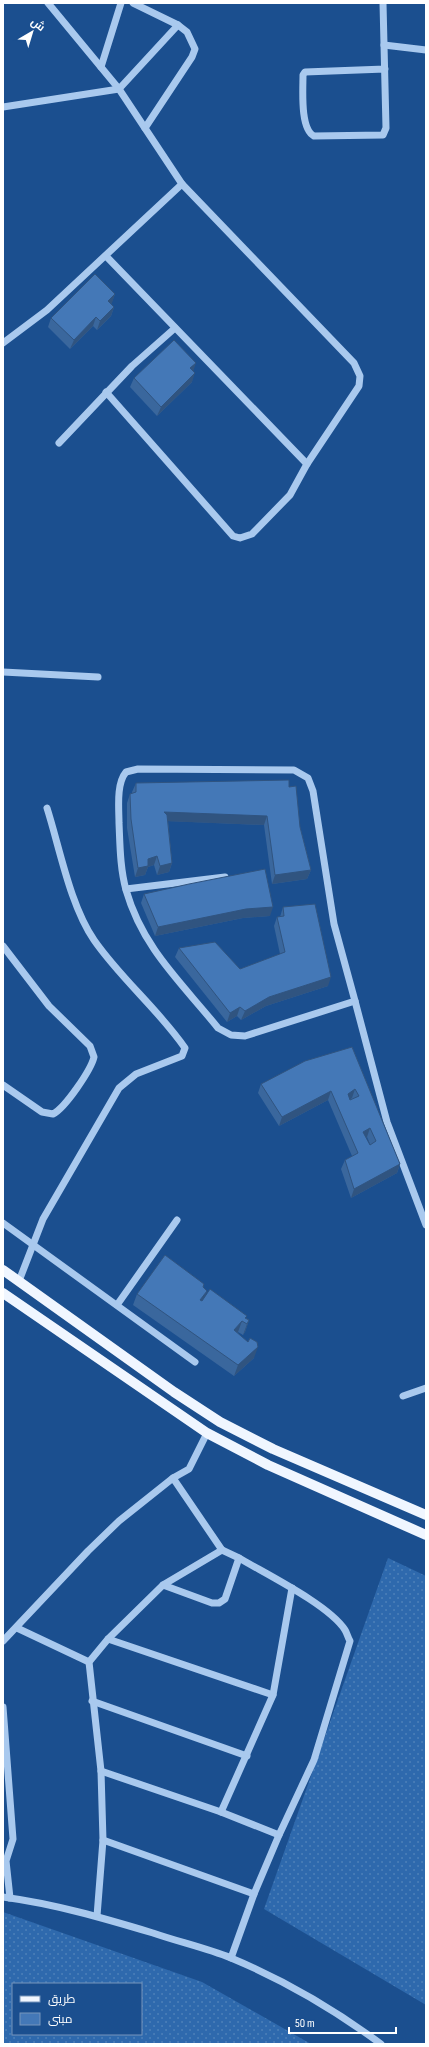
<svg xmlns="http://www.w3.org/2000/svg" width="429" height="2047" viewBox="0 0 429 2047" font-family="'Sofia Sans Condensed',Cairo,sans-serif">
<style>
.grass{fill:url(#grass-dots);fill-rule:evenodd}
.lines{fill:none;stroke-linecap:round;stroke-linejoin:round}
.minor{stroke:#a9c9ee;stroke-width:7}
.major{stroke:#f0f6ff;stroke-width:10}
.wall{fill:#3a679d;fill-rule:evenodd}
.shaded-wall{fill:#305480}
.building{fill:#4478b7;stroke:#305480;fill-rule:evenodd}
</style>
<defs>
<pattern id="grass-dots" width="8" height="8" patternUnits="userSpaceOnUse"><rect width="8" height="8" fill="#2e69ad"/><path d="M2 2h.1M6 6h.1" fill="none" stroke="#4d80b9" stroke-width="1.8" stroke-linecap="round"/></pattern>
</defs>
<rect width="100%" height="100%" fill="#1b4f8f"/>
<g class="grass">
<polygon points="388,1558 426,1576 426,2005 264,1909"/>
<path d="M3 1912 202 1982 311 2044H3ZM13 1984H141V2034H13Z"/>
</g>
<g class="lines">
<g class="minor">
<polyline points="48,3 119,89 182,184 354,363 360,376 359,386 307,464 290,495 252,534 240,538 233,536 106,392"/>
<polyline points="133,3 178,25 187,32 195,49 192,57 145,128"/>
<path d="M383 3C384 45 385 86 386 128L383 135 314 136C300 129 303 90 303 75L305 72 385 69"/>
<polyline points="384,45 426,50"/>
<polyline points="101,67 121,3"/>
<polyline points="3,107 119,89 178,25"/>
<polyline points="106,256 307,464"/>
<polyline points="3,343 47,310 182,184"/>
<polyline points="59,443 132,366 175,328"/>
<polyline points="3,672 98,677"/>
<path d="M138 769 294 770 308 778 313 791 334 924 355 1001 245 1036 231 1035 218 1028C182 983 143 949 126 890 120 868 120 845 119 823 119 809 116 784 126 772Z"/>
<polyline points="126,889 225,877"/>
<path d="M3 946 49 1006 90 1046 94 1057C91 1070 65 1108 53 1114L42 1112 3 1085"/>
<polyline points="355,1001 387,1122 426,1225"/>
<polyline points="3,1223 195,1362"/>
<path d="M19 1281 43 1219 119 1088 136 1074 182 1056 185 1048C158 1009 121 979 94 940 70 905 60 849 47 808"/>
<polyline points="117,1305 177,1220"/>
<polyline points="403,1396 426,1388"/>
<polyline points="173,1478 189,1469 207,1433"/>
<path d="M163 1585 212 1603H219L225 1599 239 1558C266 1574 329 1605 345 1630 347 1633 348 1638 350 1641L314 1760 279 1835 254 1894 231 1958"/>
<polyline points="17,1628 89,1662"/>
<polyline points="108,1639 273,1695"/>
<polyline points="3,1641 88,1551 119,1521 173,1478 222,1550"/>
<polyline points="92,1701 247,1756"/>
<polyline points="3,1707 13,1839 6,1861 10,1898"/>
<polyline points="101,1771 221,1812 279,1835"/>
<polyline points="221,1812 273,1695 292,1588"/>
<polyline points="103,1840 254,1894"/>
<path d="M3 1897C55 1904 103 1918 153 1933 179 1942 206 1948 231 1958 284 1980 335 2010 381 2044"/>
<polyline points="97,1916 103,1840 101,1771 89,1662 108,1639 163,1585 222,1550 239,1558"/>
</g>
<g class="major">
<polyline points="3,1270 174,1392 220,1422 273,1449 426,1515"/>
<polyline points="3,1293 207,1433 268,1465 426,1535"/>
</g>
</g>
<g class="wall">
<polygon points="115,294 111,304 114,307 111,316 97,330 93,326 70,349 48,327 51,318"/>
<polygon points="193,371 192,382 157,416 130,387 134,378"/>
<polygon points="136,783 289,787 300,827 311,870 307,879 272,884 264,825 168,821 172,863 169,872 157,875 154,865 148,867 145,875 135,877 127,828 127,803 130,794 132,793 132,792"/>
<polygon points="144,894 270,916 243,918 155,936 141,903"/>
<polygon points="283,907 328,986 266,1006 241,1020 237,1016 227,1022 175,957 179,948 240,969 280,954 274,926 277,917 280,917"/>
<path d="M352 1047 400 1164 397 1173 351 1198 341 1169 345 1160 352 1156 328 1100 279 1126 258 1093 261 1084ZM367 1137 370 1144V1145L366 1138Z"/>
<polygon points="204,1284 203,1287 207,1291 204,1298 249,1320 245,1332 243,1335 238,1332 238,1333 254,1358 234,1376 133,1305 137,1294"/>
</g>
<g class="shaded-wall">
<polygon points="115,294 112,303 105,310 108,301"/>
<polygon points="114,307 111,316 97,330 100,321"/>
<polygon points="96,317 93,326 70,349 74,340"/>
<polygon points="196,363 193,372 190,368"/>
<polygon points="195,373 192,382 157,416 161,407"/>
<polygon points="164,812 267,816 264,825 161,821"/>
<polygon points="157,856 154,865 148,867 145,875 135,877 138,868 148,859"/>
<polygon points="172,863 169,872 157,875 160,866"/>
<polygon points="311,870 307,879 272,884 275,875"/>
<polygon points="273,907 270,916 243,918 155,936 158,927 246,909"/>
<polygon points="331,977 328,986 266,1006 241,1020 245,1011 269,997"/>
<polygon points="240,1007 237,1016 227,1022 230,1013"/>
<polygon points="355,1089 352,1098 345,1103 348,1094"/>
<polygon points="331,1091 328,1100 279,1126 282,1117"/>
<polygon points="370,1128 367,1137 360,1141 363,1132"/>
<polygon points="400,1164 397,1173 351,1198 354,1189"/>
<polygon points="207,1291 203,1302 200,1300"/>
<polygon points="249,1320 245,1332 243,1335 247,1324"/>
<polygon points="242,1321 238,1332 230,1342 234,1330"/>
<polygon points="258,1347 254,1358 234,1376 238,1365"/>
</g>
<g class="building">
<polygon points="95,274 115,294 108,301 114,307 100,321 96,317 74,340 51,318"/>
<polygon points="174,340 196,363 190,368 195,373 161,407 134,378"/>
<polygon points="289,780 289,787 296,786 300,827 311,870 275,875 267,816 164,812 167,815 172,863 160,866 157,856 148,859 148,866 138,868 131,819 130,794 136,792 136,783"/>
<polygon points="265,869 273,907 246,909 158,927 144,894 189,884"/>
<polygon points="315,904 331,977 269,997 245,1011 240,1007 230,1013 179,948 215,942 240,969 285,952 277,917 284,916 283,907"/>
<path d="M352 1047 400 1164 354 1189 345 1160 358 1153 331 1091 282 1117 261 1084 305 1061ZM355 1089 359 1096 350 1100 348 1094ZM370 1128 376 1141 370 1145 363 1132Z"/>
<polygon points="165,1255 204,1284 203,1287 207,1291 200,1300 202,1301 210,1289 247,1316 245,1318 249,1320 247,1324 242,1321 234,1330 248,1342 250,1338 257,1342 258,1347 238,1365 137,1294"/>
</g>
<rect width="429" height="2047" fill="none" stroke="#ffffff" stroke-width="8"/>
<rect x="12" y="1983" width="130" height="52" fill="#1b4f8f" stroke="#7695bc"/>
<rect x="20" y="1996" width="20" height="6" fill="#f0f6ff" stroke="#7695bc"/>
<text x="48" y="2003" font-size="12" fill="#ffffff">طريق</text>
<rect x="20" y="2013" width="20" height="12" fill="#4478b7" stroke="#7695bc"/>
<text x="48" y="2023" font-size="12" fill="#ffffff">مبنى</text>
<g transform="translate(32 32) rotate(38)" stroke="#1b4f8f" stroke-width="3" paint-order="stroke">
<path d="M0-3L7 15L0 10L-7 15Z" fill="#ffffff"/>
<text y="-6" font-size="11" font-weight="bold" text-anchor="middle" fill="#ffffff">ش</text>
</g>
<path d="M289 2027v6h107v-6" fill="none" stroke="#ffffff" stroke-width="2"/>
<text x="295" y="2027" font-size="12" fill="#ffffff" stroke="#1b4f8f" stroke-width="3" paint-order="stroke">50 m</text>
</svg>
